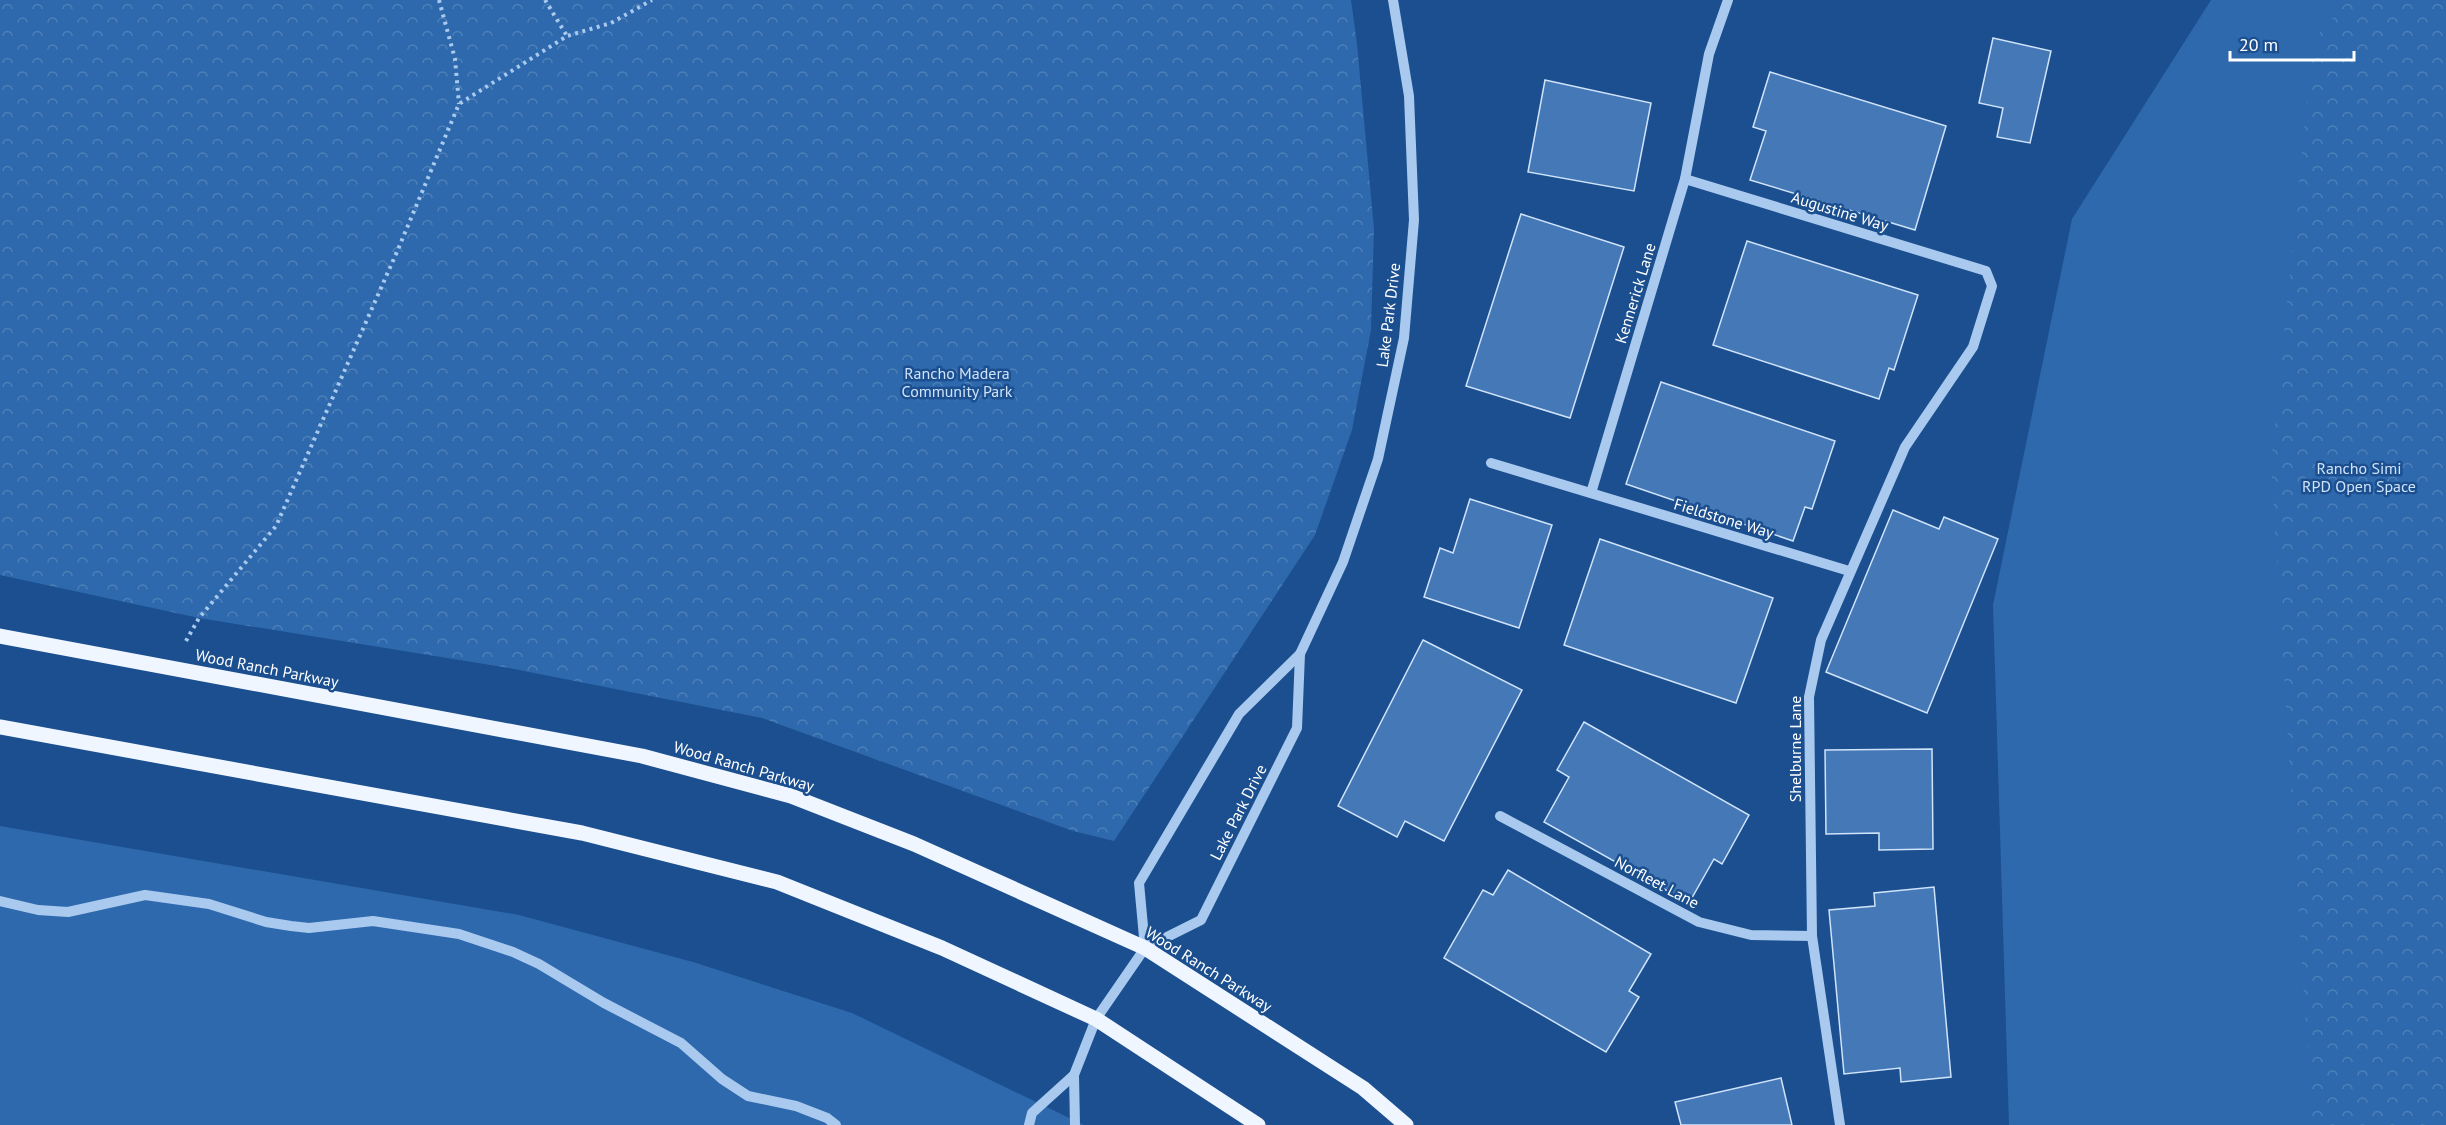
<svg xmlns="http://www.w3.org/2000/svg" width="2446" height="1125" viewBox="0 0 2446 1125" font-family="'PT Sans',sans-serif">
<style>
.grass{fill:#2e69ad}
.park{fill:url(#park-crowns)}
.building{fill:#4478b7;stroke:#cfe3fa;stroke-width:1.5}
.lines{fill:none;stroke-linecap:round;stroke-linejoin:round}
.path{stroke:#a9c9ee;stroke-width:4;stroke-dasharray:3 4.5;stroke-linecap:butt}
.minor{stroke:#a9c9ee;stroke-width:10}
.major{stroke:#f0f6ff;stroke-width:15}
.labels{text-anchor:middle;stroke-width:5;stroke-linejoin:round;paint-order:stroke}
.street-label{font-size:16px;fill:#fff;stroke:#1b4f8f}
.park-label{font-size:16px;fill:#cfe3fa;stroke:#1b4f8f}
</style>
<defs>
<pattern id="park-crowns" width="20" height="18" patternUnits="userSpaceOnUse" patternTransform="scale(1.5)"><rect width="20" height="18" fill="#2e69ad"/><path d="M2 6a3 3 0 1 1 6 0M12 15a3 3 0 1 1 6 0" fill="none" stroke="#4d80b9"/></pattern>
</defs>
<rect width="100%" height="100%" fill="#1b4f8f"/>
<g class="grass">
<polygon points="2211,0 2446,0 2446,1125 2009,1125 1993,605 2072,219"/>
<polygon points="0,826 519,915 693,962 852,1013 1084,1125 0,1125"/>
</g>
<g class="park">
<polygon points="0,0 1351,0 1357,44 1374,229 1371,330 1352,430 1315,535 1114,841 1073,831 762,718 509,668 199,618 0,575"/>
<polygon points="2349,0 2446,0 2446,1125 2312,1125 2271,465 2313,40"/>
</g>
<g class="building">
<polygon points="1993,38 2051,51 2030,143 1997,137 2003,108 1979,103"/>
<polygon points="1770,72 1946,126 1915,230 1750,180 1766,131 1753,127"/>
<polygon points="1545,80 1651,103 1634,191 1528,172"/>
<polygon points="1521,214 1624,247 1570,418 1466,386"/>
<polygon points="1747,241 1918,295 1894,370 1889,368 1879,399 1713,345"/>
<polygon points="1661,382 1835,441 1812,509 1805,507 1793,541 1626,484"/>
<polygon points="1470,499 1552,525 1519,628 1424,597 1440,548 1453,553"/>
<polygon points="1893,510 1939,529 1944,517 1998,539 1927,713 1826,672"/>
<polygon points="1600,539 1773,598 1736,703 1564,645"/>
<polygon points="1423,640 1522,690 1444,841 1405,821 1397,837 1338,806"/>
<polygon points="1584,722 1749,815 1722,864 1714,859 1689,903 1544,822 1569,777 1557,770"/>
<polygon points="1932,749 1933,849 1879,850 1879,833 1826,834 1825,750"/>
<polygon points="1508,870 1651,954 1629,991 1639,997 1606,1052 1444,958 1483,890 1493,895"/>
<polygon points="1934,887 1951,1077 1901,1082 1900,1068 1844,1074 1829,910 1875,906 1874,893"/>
<polygon points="1781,1078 1792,1125 1681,1125 1675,1102"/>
</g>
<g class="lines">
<g class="path">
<polyline points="439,0 455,59 459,104"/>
<polyline points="545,0 567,36"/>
<polyline points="186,641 199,618 276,526 396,254 459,104 567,36 611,23 652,0"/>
</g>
<g class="minor">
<polyline points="1685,179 1986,271 1992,286 1973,347 1905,447 1821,640 1809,697 1812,936 1840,1125"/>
<polyline points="1491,463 1849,571"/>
<polyline points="1591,493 1685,179 1709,54 1728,0"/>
<polyline points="1500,816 1699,922 1751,935 1812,936"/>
<polyline points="0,901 38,910 68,912 145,895 209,904 266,922 291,926 309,928 373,921 459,934 513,952 539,964 604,1003 681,1043 722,1079 748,1096 796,1106 827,1118 836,1125"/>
<polyline points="1145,948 1139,883 1239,714 1300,654 1343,562 1378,459 1404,338 1414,220 1409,96 1393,0"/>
<polyline points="1029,1125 1032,1113 1074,1075"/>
<polyline points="1075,1125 1074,1075 1096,1019 1145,948 1201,920 1297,728 1300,654"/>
</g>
<g class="major">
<polyline points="0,636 642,756 791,796 914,844 1145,948 1363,1088 1406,1125"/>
<polyline points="0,727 582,833 777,882 942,948 1096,1019 1258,1125"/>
</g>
</g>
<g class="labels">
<g class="street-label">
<text transform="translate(1840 211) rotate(17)" y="6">Augustine Way</text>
<text transform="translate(1635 293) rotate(-73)" y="6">Kennerick Lane</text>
<text transform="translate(1388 315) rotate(-83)" y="6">Lake Park Drive</text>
<text transform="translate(1724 518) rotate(17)" y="6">Fieldstone Way</text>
<text transform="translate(267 668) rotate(11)" y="6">Wood Ranch Parkway</text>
<text transform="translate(1795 749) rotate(-90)" y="6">Shelburne Lane</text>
<text transform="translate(744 766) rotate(16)" y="6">Wood Ranch Parkway</text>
<text transform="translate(1238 812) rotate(-63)" y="6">Lake Park Drive</text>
<text transform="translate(1657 882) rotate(28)" y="6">Norfleet Lane</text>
<text transform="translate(1209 969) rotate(32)" y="6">Wood Ranch Parkway</text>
</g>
<g class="park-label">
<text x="957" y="379">Rancho Madera<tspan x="957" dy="18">Community Park</tspan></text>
<text x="2359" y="474">Rancho Simi<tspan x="2359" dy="18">RPD Open Space</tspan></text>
</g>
</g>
<path d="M2230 51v9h124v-9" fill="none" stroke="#ffffff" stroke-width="3"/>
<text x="2239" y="51" font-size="18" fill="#ffffff" stroke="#1b4f8f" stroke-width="4.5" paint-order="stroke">20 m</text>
</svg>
